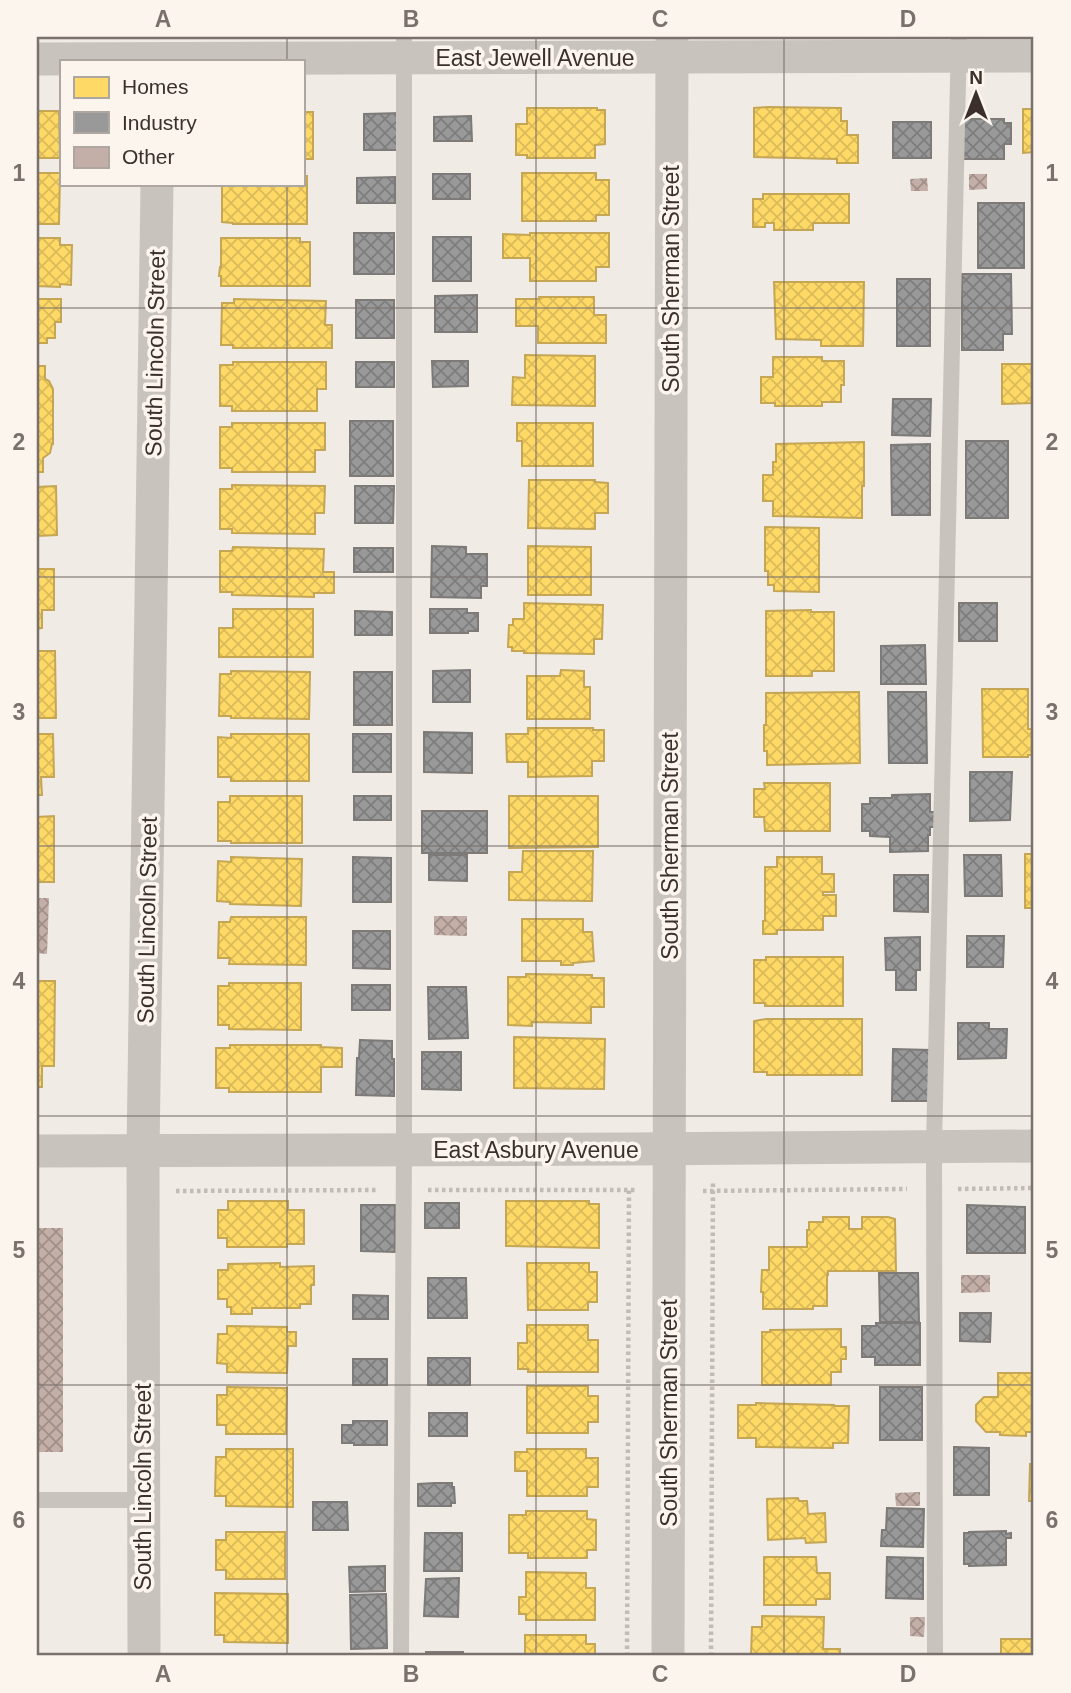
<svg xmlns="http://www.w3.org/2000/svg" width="1071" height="1693" viewBox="0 0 1071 1693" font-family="Arial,sans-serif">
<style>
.homes{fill:url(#homes-cross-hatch);stroke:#c4a654;stroke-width:2}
.industry{fill:url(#industry-cross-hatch);stroke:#7d7a78;stroke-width:2}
.building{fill:url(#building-cross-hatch)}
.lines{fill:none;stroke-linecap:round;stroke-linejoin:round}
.path{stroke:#c2bbb6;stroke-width:4.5;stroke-dasharray:3.5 3.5;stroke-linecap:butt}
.service{stroke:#c9c3be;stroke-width:16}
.minor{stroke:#c9c3be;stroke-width:33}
.grid{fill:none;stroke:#7a716c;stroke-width:2;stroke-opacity:0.55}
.labels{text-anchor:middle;stroke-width:7;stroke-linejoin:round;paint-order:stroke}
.street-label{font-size:23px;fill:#3b302b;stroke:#fbf5ee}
.neatline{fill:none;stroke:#7a716c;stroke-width:2.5}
.grid-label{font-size:23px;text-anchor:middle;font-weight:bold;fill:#7a716c}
</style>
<defs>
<pattern id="homes-cross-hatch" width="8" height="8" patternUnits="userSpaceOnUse" patternTransform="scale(1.75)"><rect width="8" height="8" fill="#ffd966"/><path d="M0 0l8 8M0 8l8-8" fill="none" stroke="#dbbb59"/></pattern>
<pattern id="industry-cross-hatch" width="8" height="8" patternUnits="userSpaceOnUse" patternTransform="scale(1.75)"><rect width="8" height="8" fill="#999"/><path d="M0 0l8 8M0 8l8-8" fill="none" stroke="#7e7d7d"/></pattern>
<pattern id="building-cross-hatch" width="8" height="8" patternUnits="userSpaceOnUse" patternTransform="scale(1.75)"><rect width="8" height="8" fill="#c3afa7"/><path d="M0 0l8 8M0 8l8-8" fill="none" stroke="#a08f88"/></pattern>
</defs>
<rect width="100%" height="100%" fill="#f0ebe5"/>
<g class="homes">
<polygon points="767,107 841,108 841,121 847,121 847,135 858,135 858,163 837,163 837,159 754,157 754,108"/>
<polygon points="527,108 597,108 597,110 605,110 605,144 595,145 595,158 527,158 527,155 516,155 516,124 527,124"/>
<polygon points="1023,109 1034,109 1034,152 1023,153"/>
<polygon points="37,111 59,111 60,158 37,158"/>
<rect x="303" y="112" width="10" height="47"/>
<polygon points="37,173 60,173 59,224 37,224"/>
<polygon points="522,173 596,173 596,180 609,180 609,215 596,215 596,221 522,221"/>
<polygon points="303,176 307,176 307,224 233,224 233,223 222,222 222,184 303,184"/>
<polygon points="763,194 849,194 849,223 813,223 813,230 774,230 774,223 765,223 765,227 753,227 753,199 763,199"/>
<polygon points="530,233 609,233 609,267 596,267 596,281 530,281 530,258 503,258 503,234 530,235"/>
<polygon points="37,238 60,238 60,245 72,245 71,285 60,284 60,287 37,286"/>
<polygon points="221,238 300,238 300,242 310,242 310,286 221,286 221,276 219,276 220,267 221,267"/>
<polygon points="774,282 864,282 863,346 821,346 821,340 776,339"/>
<polygon points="539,297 594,297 594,315 606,315 606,343 538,343 538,326 516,326 516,299 539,299"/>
<polygon points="37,299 61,299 61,322 55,322 55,338 47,338 47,343 37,343"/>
<polygon points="234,299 326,301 325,325 332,325 332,348 233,348 233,345 221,345 222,303 234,303"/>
<polygon points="525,355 595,356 595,406 512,405 513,377 525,378"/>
<polygon points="773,357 822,357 822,361 844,361 844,385 841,385 841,402 822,402 822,406 775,406 775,403 761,403 761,377 773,377"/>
<polygon points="233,362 326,362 326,389 317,389 317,411 232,411 232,406 220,406 220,365 233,365"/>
<polygon points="1002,364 1034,364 1034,403 1002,404"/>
<polygon points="37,366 45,366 45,379 49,381 53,389 53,444 52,444 50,453 43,458 43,472 37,472"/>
<polygon points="232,423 325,423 325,450 315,450 315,472 232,472 232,468 220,468 220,427 232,427"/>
<polygon points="517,423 593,423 593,466 522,466 522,441 517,441"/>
<polygon points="864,442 864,486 862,486 862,518 773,516 773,501 763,501 763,475 773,475 773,462 776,462 776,444"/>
<polygon points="529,480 595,480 595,482 608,483 608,513 595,513 595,529 528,528"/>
<polygon points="232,485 325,486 324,513 315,513 315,534 232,533 232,529 220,529 220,489 232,489"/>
<polygon points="56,486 57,535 37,536 37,487"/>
<polygon points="765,527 819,528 819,592 774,591 774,585 768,585 768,571 765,571"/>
<polygon points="528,546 591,547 591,595 528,595"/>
<polygon points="233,547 324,549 323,572 334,572 334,593 314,593 314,597 232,595 232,592 220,592 220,551 232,551"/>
<polygon points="37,569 54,569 54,610 42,610 42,628 37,629"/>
<polygon points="524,603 603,605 602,639 594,639 594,654 524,653 524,651 512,651 512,647 508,647 509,625 513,625 513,619 524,619"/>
<polygon points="233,609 313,609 313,657 219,657 219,628 233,628"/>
<polygon points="811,610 811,612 834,612 834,671 812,671 812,676 766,676 766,611"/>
<polygon points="37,651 55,651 56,718 37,718"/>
<polygon points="561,670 584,671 584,687 590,687 590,719 527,719 527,676 560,676"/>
<polygon points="231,671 310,672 309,719 231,718 231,716 219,716 220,674 231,674"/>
<polygon points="982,689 1028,689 1028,729 1032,729 1032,715 1034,715 1034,755 1028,755 1028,757 983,757"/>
<polygon points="859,692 860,763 767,765 767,751 764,751 764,725 766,725 766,693"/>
<polygon points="528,728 593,728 593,730 604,730 604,761 592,761 592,776 528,777 528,762 507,762 506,734 528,734"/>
<polygon points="37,734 53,734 54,777 41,777 42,795 37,795"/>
<polygon points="231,734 309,734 309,781 231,781 231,777 218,777 218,737 231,738"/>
<polygon points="764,783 830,783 830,831 765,831 764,817 754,817 754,789 765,789"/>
<polygon points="230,796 302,796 302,843 231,843 231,841 218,841 218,802 230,802"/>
<polygon points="509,796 598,796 598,847 509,848"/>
<polygon points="54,816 54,882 37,882 37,817"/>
<polygon points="523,851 593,851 592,901 509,900 509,872 522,872"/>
<rect x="1025" y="854" width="9" height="54"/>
<polygon points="231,857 302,859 301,906 230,904 230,902 217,901 218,861 231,862"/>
<polygon points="777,857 822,857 822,874 834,874 834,892 823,892 823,895 836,895 836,916 823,916 823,930 777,930 777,934 763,934 763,921 765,921 765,867 777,867"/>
<polygon points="231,917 306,917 306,965 229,964 230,958 218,958 219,922 230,922"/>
<polygon points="522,919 583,919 583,932 592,932 594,961 573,963 573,965 561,965 561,961 522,961"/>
<polygon points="766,957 843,957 843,1006 765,1006 765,1003 754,1003 754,960 766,960"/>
<polygon points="526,974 592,975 592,978 604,978 604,1007 591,1007 591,1023 532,1022 532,1026 508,1025 508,977 526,977"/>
<polygon points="37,981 55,981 54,1066 42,1066 42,1087 37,1087"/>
<polygon points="229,983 301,983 301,1030 229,1029 229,1025 218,1025 218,986 229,986"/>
<polygon points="766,1019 862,1019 862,1075 767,1075 767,1072 754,1072 754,1021"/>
<polygon points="514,1037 605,1039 604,1089 514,1088"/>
<polygon points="230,1045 321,1045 321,1047 342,1048 342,1067 321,1067 321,1092 229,1092 229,1088 216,1088 216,1048 230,1048"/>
<polygon points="228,1201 288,1201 288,1210 304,1210 304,1244 287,1244 287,1247 227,1247 227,1238 218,1238 218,1210 228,1210"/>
<polygon points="506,1201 589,1201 589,1204 599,1204 599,1248 506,1246"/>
<polygon points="823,1217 849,1217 849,1229 862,1229 862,1217 888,1217 895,1219 896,1271 828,1271 828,1275 827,1275 827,1306 813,1306 813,1309 763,1309 763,1292 761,1292 762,1270 769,1270 769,1247 807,1247 807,1230 809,1230 809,1222 823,1222"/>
<polygon points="280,1263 280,1267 314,1266 314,1285 311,1285 311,1304 300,1304 300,1308 252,1308 252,1314 231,1314 231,1307 227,1307 227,1299 218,1299 218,1270 228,1270 228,1264"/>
<polygon points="527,1263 589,1263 589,1272 597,1272 597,1302 588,1302 588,1310 528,1310"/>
<polygon points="527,1325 588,1325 588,1340 598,1340 598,1372 528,1372 528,1369 518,1369 518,1343 527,1343"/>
<polygon points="227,1326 287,1327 287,1332 296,1332 296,1346 288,1346 287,1373 227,1372 227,1364 217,1363 218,1334 227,1334"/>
<polygon points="841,1329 841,1347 846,1347 846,1359 841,1359 841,1372 831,1372 831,1385 762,1385 762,1332 770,1332 770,1330"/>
<polygon points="998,1373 1034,1373 1034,1432 1026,1432 1026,1436 1000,1435 1000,1432 986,1432 976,1421 976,1405 984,1397 998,1397"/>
<polygon points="527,1386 588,1386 588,1396 598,1396 598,1422 588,1422 588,1433 527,1433"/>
<polygon points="227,1387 287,1388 286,1434 226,1434 226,1425 217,1425 217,1395 227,1395"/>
<polygon points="756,1403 834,1405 834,1406 849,1406 848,1443 833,1443 833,1448 756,1447 756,1438 738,1438 738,1405 756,1405"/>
<polygon points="226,1449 293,1449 293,1507 226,1506 226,1496 215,1496 216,1457 226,1457"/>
<polygon points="527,1449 586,1449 586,1458 598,1458 598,1487 587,1487 587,1496 527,1496 527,1471 515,1471 515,1452 527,1452"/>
<polygon points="1030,1464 1034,1464 1034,1501 1029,1501"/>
<polygon points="798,1498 799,1501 807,1501 808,1514 825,1513 826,1542 806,1543 805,1538 768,1540 767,1499"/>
<polygon points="526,1511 587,1511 587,1519 596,1520 596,1550 587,1550 587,1558 528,1558 528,1553 509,1553 509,1515 526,1515"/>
<polygon points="226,1532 285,1532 285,1579 226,1579 226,1570 216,1570 216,1540 226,1540"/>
<polygon points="764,1557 816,1557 817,1573 830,1573 830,1599 816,1599 816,1605 764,1605"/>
<polygon points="526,1572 586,1573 586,1588 595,1588 595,1620 526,1620 526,1614 519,1614 519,1597 526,1597"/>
<polygon points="215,1593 288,1594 288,1643 224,1642 224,1635 215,1635"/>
<polygon points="762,1616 824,1617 823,1649 840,1649 840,1656 751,1656 752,1627 762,1627"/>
<polygon points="525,1635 586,1635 586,1644 595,1644 595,1656 525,1656"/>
<rect x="1001" y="1639" width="33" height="17"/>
</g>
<g class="industry">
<polygon points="401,113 402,150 364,150 364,114"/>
<polygon points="471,116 472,141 434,141 434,117"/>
<polygon points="963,119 1004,119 1004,123 1011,123 1011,144 1004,144 1004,159 963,159"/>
<rect x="893" y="122" width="38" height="36"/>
<rect x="433" y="174" width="37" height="25"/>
<polygon points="395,177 395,203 357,203 357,178"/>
<rect x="978" y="203" width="46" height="65"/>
<rect x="354" y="233" width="40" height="41"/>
<rect x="433" y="237" width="38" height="44"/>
<polygon points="962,274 1011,274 1012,334 1003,334 1003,350 962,350"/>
<rect x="897" y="279" width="33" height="67"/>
<polygon points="477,295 477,332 435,332 435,296"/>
<rect x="356" y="300" width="38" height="38"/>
<polygon points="432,361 468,361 468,386 433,387"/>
<rect x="356" y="362" width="38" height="25"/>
<polygon points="893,399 931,399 930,436 892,435"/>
<rect x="350" y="421" width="43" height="55"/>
<rect x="966" y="441" width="42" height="77"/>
<polygon points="930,444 930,515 892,515 891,445"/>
<polygon points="355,486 394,486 393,523 355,523"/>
<polygon points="432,546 466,547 466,554 487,554 487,586 481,586 481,598 431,597"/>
<rect x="354" y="548" width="39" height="24"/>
<rect x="959" y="603" width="38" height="38"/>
<polygon points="430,609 467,609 467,613 478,613 478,631 468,631 468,633 430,633"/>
<polygon points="355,611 392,612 392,635 355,635"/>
<polygon points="925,645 926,684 881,684 881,646"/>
<polygon points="470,670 470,702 433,702 433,671"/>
<rect x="354" y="672" width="38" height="53"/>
<polygon points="888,692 926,692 927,763 889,763"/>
<polygon points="424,732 472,733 472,773 424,772"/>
<rect x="353" y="734" width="38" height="38"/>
<polygon points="970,772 1012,772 1010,820 970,821"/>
<polygon points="930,794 930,812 935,812 936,827 930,827 930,835 928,835 928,851 890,852 890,837 870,836 870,831 862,831 862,804 870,804 870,798 892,798 892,795"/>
<rect x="354" y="796" width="37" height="24"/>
<rect x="422" y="811" width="65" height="42"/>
<polygon points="429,855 467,855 467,881 429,880"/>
<polygon points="964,855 1001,855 1002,896 965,896"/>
<polygon points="353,857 391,858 391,902 353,902"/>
<polygon points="894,875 928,875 928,912 894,911"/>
<polygon points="353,931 390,931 390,969 353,968"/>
<polygon points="967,936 1004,936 1003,967 967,967"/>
<polygon points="920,937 920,970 916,970 916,990 896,990 896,970 886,970 885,938"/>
<rect x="352" y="985" width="38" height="25"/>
<polygon points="428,987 466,987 468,1038 429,1039"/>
<polygon points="958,1023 989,1023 989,1029 1007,1029 1006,1058 958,1059"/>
<polygon points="360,1040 392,1041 392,1059 394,1059 394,1096 356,1095 357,1058 359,1058"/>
<polygon points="893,1049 931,1050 930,1101 892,1101"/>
<polygon points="422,1052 461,1052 461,1090 422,1089"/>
<rect x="425" y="1203" width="34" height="25"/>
<polygon points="361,1205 395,1205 395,1252 361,1251"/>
<polygon points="967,1205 1025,1207 1025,1253 967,1253"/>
<polygon points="879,1273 918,1273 919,1322 880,1322"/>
<polygon points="428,1278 466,1278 467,1318 428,1318"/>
<polygon points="353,1295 388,1296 388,1319 353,1319"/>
<polygon points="960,1313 991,1313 990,1342 960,1341"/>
<polygon points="876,1323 920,1323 920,1365 875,1365 875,1357 862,1357 862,1326 876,1326"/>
<rect x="428" y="1358" width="42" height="27"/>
<rect x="353" y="1359" width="34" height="26"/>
<rect x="880" y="1387" width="42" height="53"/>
<rect x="429" y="1413" width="38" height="23"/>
<polygon points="353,1421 387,1421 387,1445 354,1445 354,1443 342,1443 342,1425 353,1425"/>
<polygon points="954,1447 989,1448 989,1495 954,1495"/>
<polygon points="435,1483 452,1483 452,1487 454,1487 455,1503 451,1503 451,1506 418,1506 418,1484"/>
<polygon points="313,1502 347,1502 348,1530 313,1530"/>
<polygon points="887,1508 924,1509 923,1547 881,1546 882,1530 886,1530"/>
<polygon points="1006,1531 1006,1534 1011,1533 1011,1538 1006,1538 1006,1565 969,1566 969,1564 964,1564 964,1533 969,1533 969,1532"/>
<polygon points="425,1533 462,1533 462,1571 424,1571"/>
<polygon points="887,1557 923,1558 923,1599 886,1598"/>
<polygon points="385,1566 385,1591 350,1592 349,1567"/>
<polygon points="459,1578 458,1617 424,1616 426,1579"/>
<polygon points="386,1594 387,1648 351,1649 350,1595"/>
<rect x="426" y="1652" width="37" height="4"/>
</g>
<g class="building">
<polygon points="969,174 987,174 987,189 969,190"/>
<polygon points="927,178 928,191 911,191 910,179"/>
<polygon points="37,898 49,898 47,954 37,953"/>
<polygon points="434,916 467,916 467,936 434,935"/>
<rect x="37" y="1228" width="26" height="224"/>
<polygon points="961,1275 990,1275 990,1292 961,1293"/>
<polygon points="920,1492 920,1506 896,1506 895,1493"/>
<polygon points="910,1617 925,1617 924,1637 910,1636"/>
</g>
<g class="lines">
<g class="path">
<polyline points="958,1189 1034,1188"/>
<polyline points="428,1190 636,1190"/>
<polyline points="176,1191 377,1190"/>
<polyline points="703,1191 907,1189"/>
<polyline points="627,1656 629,1188"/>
<polyline points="711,1656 713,1181"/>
</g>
<g class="service">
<polyline points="37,1500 143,1500"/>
<polyline points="401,1656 404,1151 404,37"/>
<polyline points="935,1656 934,1146 959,37"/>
</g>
<g class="minor">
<polyline points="37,59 1034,56"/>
<polyline points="37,1151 629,1149 1034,1146"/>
<polyline points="144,1656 143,1152 157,184"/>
<polyline points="668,1656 672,37"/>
</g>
</g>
<path class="grid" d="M287 37V61M536 37V1656M784 37V1656M287 184V1656M37 308H1034M37 577H1034M37 846H1034M37 1116H1034M37 1385H1034"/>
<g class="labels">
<g class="street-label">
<text x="535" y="66">East Jewell Avenue</text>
<text transform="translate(671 279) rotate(-90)" y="8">South Sherman Street</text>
<text transform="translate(155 353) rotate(-89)" y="8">South Lincoln Street</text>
<text transform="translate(670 846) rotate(-90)" y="8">South Sherman Street</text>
<text transform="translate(147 920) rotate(-89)" y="8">South Lincoln Street</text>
<text x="536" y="1158">East Asbury Avenue</text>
<text transform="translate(669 1413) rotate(-90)" y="8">South Sherman Street</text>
<text transform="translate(143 1487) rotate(-90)" y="8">South Lincoln Street</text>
</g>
</g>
<rect width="1071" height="1693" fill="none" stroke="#fbf5ee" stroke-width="77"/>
<rect x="60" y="60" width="245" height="126" fill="#fbf5ee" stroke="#aea6a0" stroke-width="2"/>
<rect x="74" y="77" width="35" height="21" fill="#ffd966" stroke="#aea6a0" stroke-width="2"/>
<text x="122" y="94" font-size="21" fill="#3b302b">Homes</text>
<rect x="74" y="112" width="35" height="21" fill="#999999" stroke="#aea6a0" stroke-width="2"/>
<text x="122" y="130" font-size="21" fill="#3b302b">Industry</text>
<rect x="74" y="147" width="35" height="21" fill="#c3afa7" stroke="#aea6a0" stroke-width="2"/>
<text x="122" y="164" font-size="21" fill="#3b302b">Other</text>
<g transform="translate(976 94)" stroke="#fbf5ee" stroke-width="5" paint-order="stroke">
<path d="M0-5L12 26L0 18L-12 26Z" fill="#3b302b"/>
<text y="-10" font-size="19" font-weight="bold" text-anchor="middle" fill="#3b302b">N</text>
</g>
<rect x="38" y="38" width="994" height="1616" class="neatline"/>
<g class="grid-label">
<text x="163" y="27">A</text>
<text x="411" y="27">B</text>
<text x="660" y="27">C</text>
<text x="908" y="27">D</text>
<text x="19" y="181">1</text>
<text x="1052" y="181">1</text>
<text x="19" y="450">2</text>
<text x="1052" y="450">2</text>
<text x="19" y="720">3</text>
<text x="1052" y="720">3</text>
<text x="19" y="989">4</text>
<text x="1052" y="989">4</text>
<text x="19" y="1258">5</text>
<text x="1052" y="1258">5</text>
<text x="19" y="1528">6</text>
<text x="1052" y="1528">6</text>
<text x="163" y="1682">A</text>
<text x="411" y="1682">B</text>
<text x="660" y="1682">C</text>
<text x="908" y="1682">D</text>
</g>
</svg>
